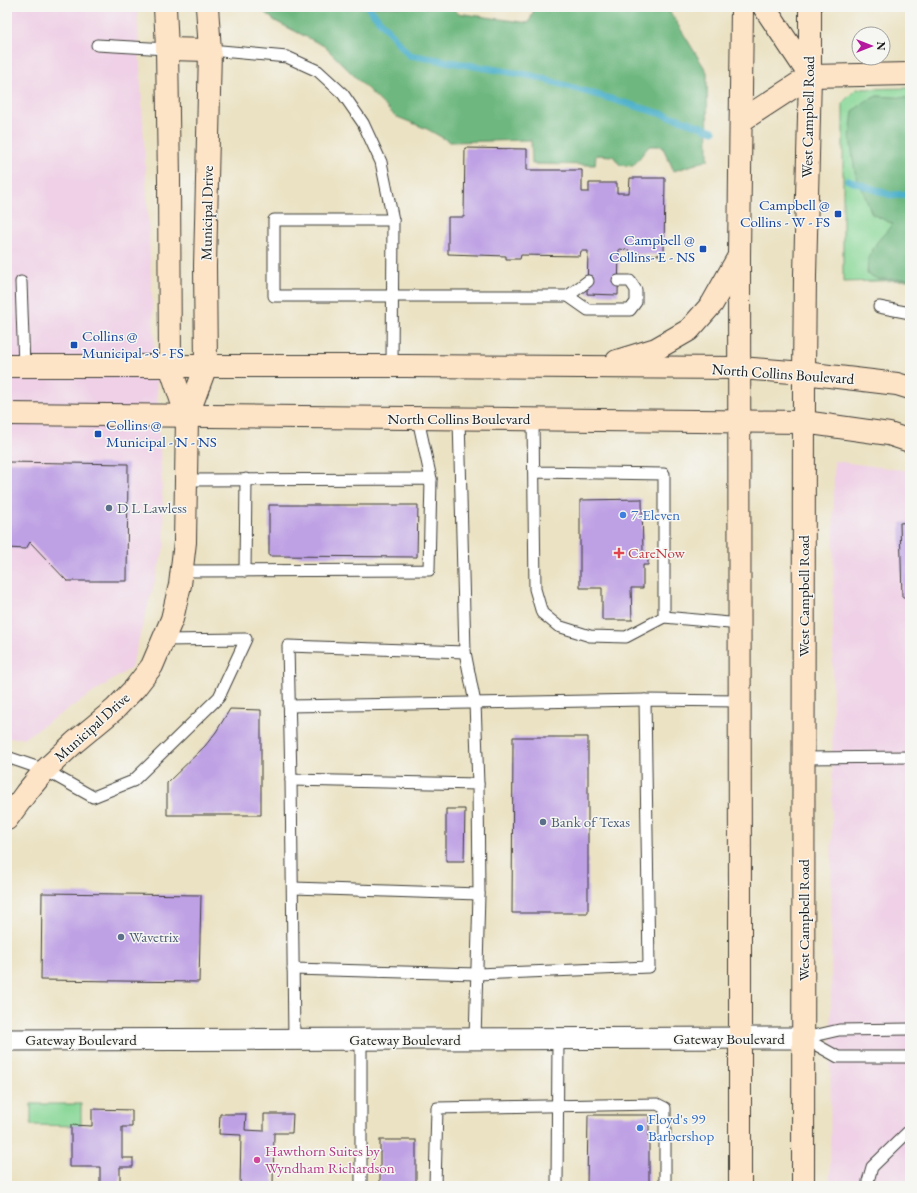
<svg xmlns="http://www.w3.org/2000/svg" width="917" height="1193" viewBox="0 0 917 1193" font-family="'EB Garamond',serif">
<style>
.built{fill:#efd0e6}
.green{fill:#88d797;stroke:#527a5a}
.forest{fill:#6eb880;stroke:#456a4e}
.lines{fill:none;stroke-linecap:round;stroke-linejoin:round}
.stream{stroke:#4bb0ca;stroke-width:7}
.building{fill:#bea0e4}
.lane-casing{stroke:#3b3a35;stroke-width:13}
.street-casing{stroke:#3b3a35;stroke-width:23}
.secondary-casing{stroke:#3b3a35;stroke-width:24}
.lane{stroke:#fff;stroke-width:11}
.street{stroke:#fff;stroke-width:21}
.secondary{stroke:#fee4c6;stroke-width:22}
.transit-dot{fill:#1a4fb4;stroke:#f6f6f2;stroke-width:1.5}
.service-dot{fill:#5c6f8a;stroke:#f6f6f2;stroke-width:1.5}
.shop-dot{fill:#3f7fe0;stroke:#f6f6f2;stroke-width:1.5}
.health-dot{fill:#e0444e;stroke:#f6f6f2;stroke-width:1.5}
.hotel-dot{fill:#d1479c;stroke:#f6f6f2;stroke-width:1.5}
.labels{text-anchor:middle;stroke-width:3;stroke-linejoin:round;paint-order:stroke}
.street-label{font-size:15px;fill:#1c1c1c;stroke:#f6f6f2}
.transit-label{font-size:15px;fill:#164399;stroke:#f6f6f2;text-anchor:end}
.service-label{font-size:15px;fill:#4e5e75;stroke:#f6f6f2;text-anchor:start}
.shop-label{font-size:15px;fill:#366cbe;stroke:#f6f6f2;text-anchor:start}
.health-label{font-size:15px;fill:#be3a42;stroke:#f6f6f2;text-anchor:start}
.hotel-label{font-size:15px;fill:#b23c85;stroke:#f6f6f2;text-anchor:start}
</style>
<rect width="100%" height="100%" fill="#f6f6f2"/>
<filter id="ink" filterUnits="userSpaceOnUse"><feTurbulence type="fractalNoise" baseFrequency=".025" numOctaves="2"/><feDisplacementMap in="SourceGraphic" scale="8" xChannelSelector="R" yChannelSelector="G"/><feConvolveMatrix kernelMatrix="1 2 1 2 8 2 1 2 1" color-interpolation-filters="sRGB"/></filter>
<filter id="wash" filterUnits="userSpaceOnUse"><feTurbulence type="fractalNoise" baseFrequency=".012" numOctaves="4" result="noise"/><feDisplacementMap in="SourceGraphic" scale="16" xChannelSelector="R" yChannelSelector="G"/><feGaussianBlur stdDeviation="0.9" result="paint"/><feColorMatrix in="noise" values="0 0 0 0 0 0 0 0 0 0 0 0 0 0 0 0 0 1.4 0 .05"/><feComposite in="paint" operator="in"/></filter>
<g filter="url(#wash)">
<rect width="100%" height="100%" fill="#ebe2c3"/>
<g class="built">
<polygon points="7,7 137,7 165,544 131,668 24,738 7,738"/>
<polygon points="834,461 910,471 910,1186 830,1186"/>
</g>
<g class="green">
<polygon points="910,88 910,280 843,282 843,102 856,89"/>
<polygon points="31,1104 81,1104 81,1126 31,1125"/>
</g>
<g class="forest">
<polygon points="258,7 452,7 457,13 529,23 535,7 667,7 707,72 708,160 674,171 662,146 649,146 633,166 620,165 613,156 596,155 595,165 532,164 531,140 450,142 427,129 395,116 324,46 275,21"/>
<polygon points="877,96 910,98 910,279 878,279 867,274 868,258 877,242 893,224 872,214 855,172 850,137 853,111 866,101"/>
</g>
<g class="lines">
<g class="stream">
<polyline points="368,7 409,55 533,76 679,119 713,131"/>
<polyline points="848,180 890,195 910,194"/>
</g>
</g>
<g id="blocks">
<g class="building">
<polygon points="465,148 527,149 527,170 582,170 582,192 589,192 589,183 617,183 617,193 629,193 630,178 665,178 664,255 629,254 629,250 619,249 618,295 587,294 588,251 581,251 580,256 521,255 520,259 506,259 506,256 448,254 448,217 464,217"/>
<polygon points="7,462 128,464 127,581 67,581 30,542 26,549 7,548"/>
<polygon points="642,499 643,552 648,552 648,565 643,565 643,588 631,588 632,620 602,620 602,588 580,588 580,500"/>
<polygon points="269,505 418,505 417,557 269,556"/>
<polygon points="910,522 910,597 902,597 900,523"/>
<polygon points="230,709 261,710 261,815 167,815 167,783 205,746 216,732"/>
<polygon points="513,737 588,737 588,913 512,913"/>
<polygon points="446,809 465,809 464,861 446,861"/>
<polygon points="42,893 201,895 199,982 41,980"/>
<polygon points="92,1109 132,1110 132,1127 122,1127 122,1158 133,1158 133,1167 120,1167 120,1186 100,1186 100,1167 69,1167 69,1158 71,1158 71,1125 92,1126"/>
<polygon points="220,1114 246,1114 245,1130 264,1131 264,1114 293,1114 292,1133 274,1133 273,1186 240,1186 241,1135 219,1134"/>
<polygon points="588,1115 649,1115 649,1186 587,1186"/>
<rect x="380" y="1140" width="36" height="46"/>
</g>
</g>
</g>
<g filter="url(#ink)">
<use href="#blocks" fill-opacity="0" stroke="#3b3a35" stroke-width="1"/>
<g class="lines">
<defs>
<g id="lane">
<polyline points="97,45 167,49"/>
<polyline points="210,50 287,57 318,71 343,94 363,123 381,162 393,220 392,366"/>
<polyline points="393,220 274,220 274,296 568,296 588,310 630,310 636,302 636,290 630,281 618,281"/>
<polyline points="21,282 24,366"/>
<polyline points="568,296 588,281"/>
<polyline points="879,307 910,313"/>
<polyline points="418,419 431,479"/>
<polyline points="459,419 465,652 288,646 291,780 478,784 479,894 475,1039"/>
<polyline points="533,420 535,589 542,613 558,626 590,636 626,637 664,617 664,474 534,472"/>
<polyline points="182,571 429,570 431,479 186,480"/>
<polyline points="245,571 246,479"/>
<polyline points="664,617 740,624"/>
<polyline points="465,652 475,703 478,784"/>
<polyline points="289,706 645,700"/>
<polyline points="7,757 45,770 93,797 133,781 219,697 246,639 163,640"/>
<polyline points="804,758 910,757"/>
<polyline points="291,780 294,1040"/>
<polyline points="293,888 479,894"/>
<polyline points="293,969 477,974 649,967 645,700 740,701"/>
<polyline points="804,1038 838,1057 910,1057"/>
<polyline points="804,1038 839,1030 910,1029"/>
<polyline points="361,1040 361,1186"/>
<polyline points="435,1186 437,1108 657,1104 665,1108 665,1186"/>
<polyline points="557,1186 558,1039"/>
<polyline points="868,1186 868,1181 872,1167 910,1130"/>
</g>
<polyline id="street" points="7,1040 804,1038"/>
<g id="secondary">
<polyline points="165,7 167,49 169,180 170,366 187,417"/>
<polyline points="764,7 810,76"/>
<polyline points="167,49 210,50"/>
<polyline points="810,76 910,74"/>
<polyline points="741,121 810,76"/>
<polyline points="617,361 656,349 689,330 712,304 739,256"/>
<polyline points="7,366 404,366 740,368 804,373 897,384 910,388"/>
<polyline points="7,414 804,422 889,434 910,441"/>
<polyline points="7,819 26,793 45,770 75,742 115,709 135,688 152,666 172,619 180,585 185,542 187,417 206,366 205,266 210,50 207,7"/>
<polyline points="740,1186 740,912 739,255 742,7"/>
<polyline points="803,1186 804,373 805,275 810,76 810,7"/>
</g>
</defs>
<use href="#lane" class="lane-casing"/>
<use href="#street" class="street-casing"/>
<use href="#secondary" class="secondary-casing"/>
<use href="#lane" class="lane"/>
<use href="#street" class="street"/>
<use href="#secondary" class="secondary"/>
</g>
</g>
<g class="transit-dot">
<rect x="834" y="210" width="8" height="8" rx="2"/>
<rect x="699" y="245" width="8" height="8" rx="2"/>
<rect x="70" y="341" width="8" height="8" rx="2"/>
<rect x="94" y="430" width="8" height="8" rx="2"/>
</g>
<g class="service-dot">
<circle cx="109" cy="508" r="4"/>
<circle cx="543" cy="822" r="4"/>
<circle cx="121" cy="937" r="4"/>
</g>
<g class="shop-dot">
<circle cx="623" cy="515" r="4"/>
<circle cx="640" cy="1128" r="4"/>
</g>
<path class="health-dot" d="M617 547h4v4h4v4h-4v4h-4v-4h-4v-4h4z"/>
<circle class="hotel-dot" cx="257" cy="1160" r="4"/>
<g class="labels">
<g class="street-label">
<text transform="translate(808 117) rotate(-89)" y="5">West Campbell Road</text>
<text transform="translate(207 213) rotate(-89)" y="5">Municipal Drive</text>
<text transform="translate(783 374) rotate(4)" y="5">North Collins Boulevard</text>
<text x="459" y="424">North Collins Boulevard</text>
<text transform="translate(804 596) rotate(-90)" y="5">West Campbell Road</text>
<text transform="translate(92 727) rotate(-42)" y="5">Municipal Drive</text>
<text transform="translate(804 920) rotate(-90)" y="5">West Campbell Road</text>
<text x="729" y="1044">Gateway Boulevard</text>
<text x="81" y="1045">Gateway Boulevard</text>
<text x="405" y="1045">Gateway Boulevard</text>
</g>
<g class="transit-label">
<text x="830" y="210">Campbell @<tspan x="830" dy="17">Collins - W - FS</tspan></text>
<text x="695" y="245">Campbell @<tspan x="695" dy="17">Collins- E - NS</tspan></text>
<text x="82" y="341" text-anchor="start">Collins @<tspan x="82" dy="17">Municipal - S - FS</tspan></text>
<text x="106" y="430" text-anchor="start">Collins @<tspan x="106" dy="17">Municipal - N - NS</tspan></text>
</g>
<g class="service-label">
<text x="117" y="513">D L Lawless</text>
<text x="551" y="827">Bank of Texas</text>
<text x="129" y="942">Wavetrix</text>
</g>
<g class="shop-label">
<text x="631" y="520">7-Eleven</text>
<text x="648" y="1124">Floyd's 99<tspan x="648" dy="17">Barbershop</tspan></text>
</g>
<g class="health-label">
<text x="628" y="558">CareNow</text>
</g>
<g class="hotel-label">
<text x="265" y="1156">Hawthorn Suites by<tspan x="265" dy="17">Wyndham Richardson</tspan></text>
</g>
</g>
<rect width="917" height="1193" fill="none" stroke="#f6f6f2" stroke-width="24"/>
<g transform="translate(871 46) rotate(90)"><circle r="19" fill="#f6f6f2" stroke="#9f9f9c"/>
<path d="M0-3L7 15L0 10L-7 15Z" fill="#b5179e"/>
<text y="-6" font-size="11" font-weight="bold" text-anchor="middle" fill="#1c1c1c">N</text>
</g>
</svg>
